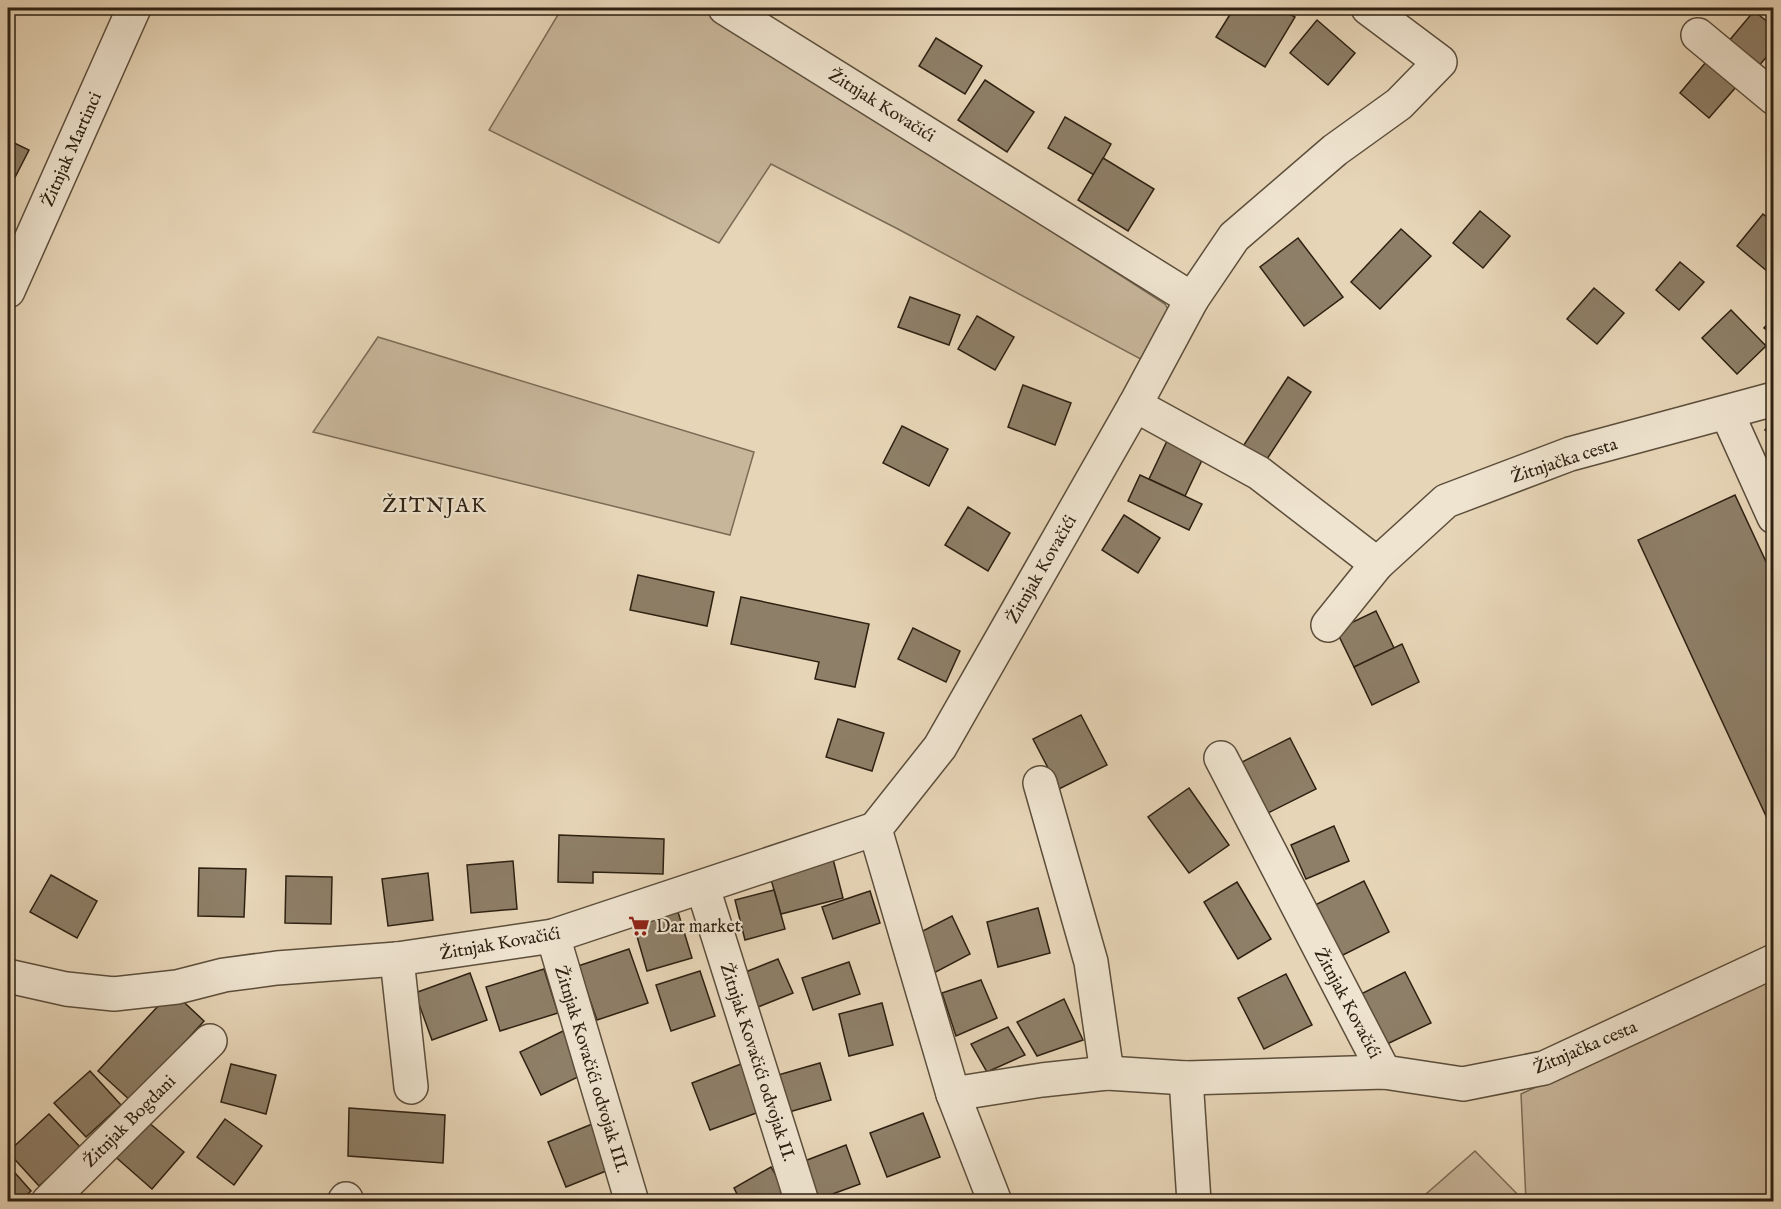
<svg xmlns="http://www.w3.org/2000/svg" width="1781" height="1209" viewBox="0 0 1781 1209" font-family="'IM FELL English',serif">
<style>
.green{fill:#c8b69b;stroke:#7b6c56;stroke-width:1.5}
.building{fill:#8e7f68;stroke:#2e2112;stroke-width:1.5}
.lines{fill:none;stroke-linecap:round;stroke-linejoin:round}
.minor-casing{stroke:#5c4e3b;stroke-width:36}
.minor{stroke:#efe4d0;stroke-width:33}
.labels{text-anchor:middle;stroke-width:4.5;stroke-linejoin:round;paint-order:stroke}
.street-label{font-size:18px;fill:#2e2112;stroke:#efe4d0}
.poi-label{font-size:18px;fill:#2e2112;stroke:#efe4d0;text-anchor:start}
.quarter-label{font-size:21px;letter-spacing:1.5px;fill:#2e2112;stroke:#efe4d0}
</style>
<rect width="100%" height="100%" fill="#e7d5b7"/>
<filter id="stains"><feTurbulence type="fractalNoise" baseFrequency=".00333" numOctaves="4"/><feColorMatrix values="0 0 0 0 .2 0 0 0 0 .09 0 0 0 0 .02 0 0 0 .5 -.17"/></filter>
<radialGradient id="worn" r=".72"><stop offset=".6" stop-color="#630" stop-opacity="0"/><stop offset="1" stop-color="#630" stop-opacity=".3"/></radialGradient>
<g class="green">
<polygon points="562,8 705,8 1165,304 1170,313 1148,363 896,228 771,164 719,243 489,130"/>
<polygon points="378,337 754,452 730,535 313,432"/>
<polygon points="1773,975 1773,1201 1526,1201 1521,1094"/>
<polygon points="1475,1151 1524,1201 1418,1201"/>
</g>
<g class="building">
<polygon points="1234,8 1248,12 1251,8 1279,8 1295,17 1265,67 1216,37"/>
<polygon points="1754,11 1774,27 1774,48 1758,67 1728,42"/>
<polygon points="1317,20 1355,53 1328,85 1290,53"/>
<polygon points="936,38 982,66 965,94 919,66"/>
<polygon points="1706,62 1736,87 1709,118 1680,93"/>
<polygon points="985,80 1034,112 1007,152 958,120"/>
<polygon points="1065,117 1111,144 1094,175 1048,148"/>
<polygon points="8,140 29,150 8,191"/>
<polygon points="1103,158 1154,189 1128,231 1078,200"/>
<polygon points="1480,211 1510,236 1483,268 1453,243"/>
<polygon points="1763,214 1774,223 1774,262 1767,271 1737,246"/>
<polygon points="1401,229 1431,256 1380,309 1351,282"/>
<polygon points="1298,238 1343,297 1304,326 1260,267"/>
<polygon points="1680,262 1704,282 1679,310 1656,290"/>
<polygon points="1594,288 1624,313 1597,344 1567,319"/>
<polygon points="910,297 960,315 949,345 898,327"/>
<polygon points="1731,310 1766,346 1737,374 1702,338"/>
<polygon points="977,316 1014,337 995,370 958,349"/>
<polygon points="1774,317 1774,336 1764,328"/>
<polygon points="1288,377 1311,392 1263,465 1240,451"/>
<polygon points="1023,385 1071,403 1055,445 1008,427"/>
<polygon points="1774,420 1774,437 1765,430"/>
<polygon points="902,426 948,449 929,486 883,463"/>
<polygon points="1167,441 1203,458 1185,496 1149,479"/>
<polygon points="1140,475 1202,504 1189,530 1128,501"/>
<polygon points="1735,495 1774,579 1772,829 1638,540"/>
<polygon points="968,507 1010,533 988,571 945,545"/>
<polygon points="1124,515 1160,538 1138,573 1102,550"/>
<polygon points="638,575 714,592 707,626 630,610"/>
<polygon points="741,597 869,624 855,687 815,679 819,662 731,644"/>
<polygon points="1376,611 1394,648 1354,667 1336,630"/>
<polygon points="913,628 960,651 946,682 898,659"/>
<polygon points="1402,644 1419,682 1372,705 1354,667"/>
<polygon points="1081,715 1107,765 1059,789 1033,739"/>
<polygon points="838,719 884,733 872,771 826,757"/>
<polygon points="1290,738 1316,789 1268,813 1242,762"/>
<polygon points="1189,788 1229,845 1189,873 1148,817"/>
<polygon points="1334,826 1349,861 1306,879 1291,845"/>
<polygon points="559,835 664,839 663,874 593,872 593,883 558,882"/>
<polygon points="833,859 843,898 781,914 770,876"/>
<polygon points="513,861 517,909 471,913 467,865"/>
<polygon points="199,868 246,869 244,917 198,916"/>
<polygon points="428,873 433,920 388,926 382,879"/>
<polygon points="51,875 97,901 77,938 30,912"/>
<polygon points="286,876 332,877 331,924 285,923"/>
<polygon points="1364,881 1389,932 1341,956 1315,905"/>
<polygon points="1237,882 1271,939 1238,959 1204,902"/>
<polygon points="774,890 785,929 745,940 735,900"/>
<polygon points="870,891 880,923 833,939 822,907"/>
<polygon points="1038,908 1050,953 998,967 987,922"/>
<polygon points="678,912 692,958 647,971 634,926"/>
<polygon points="952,916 970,954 930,975 911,937"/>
<polygon points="629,949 648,1003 597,1020 578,966"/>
<polygon points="778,959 793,993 748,1011 733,977"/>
<polygon points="849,962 860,994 813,1010 802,978"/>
<polygon points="544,969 558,1013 500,1031 486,987"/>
<polygon points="700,971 715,1016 671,1031 656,985"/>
<polygon points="1405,972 1431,1023 1383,1046 1357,996"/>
<polygon points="470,973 487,1020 432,1040 415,993"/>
<polygon points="1286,974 1312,1025 1264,1049 1238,998"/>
<polygon points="981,980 997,1018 956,1036 942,993"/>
<polygon points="172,991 204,1021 131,1101 98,1071"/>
<polygon points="1064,999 1083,1040 1037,1056 1017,1022"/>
<polygon points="882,1003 893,1045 849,1056 839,1014"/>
<polygon points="1008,1027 1025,1055 987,1072 971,1044"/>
<polygon points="563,1031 584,1074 541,1095 520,1052"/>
<polygon points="820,1063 831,1100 789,1112 778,1075"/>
<polygon points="231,1064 276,1075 266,1114 221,1102"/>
<polygon points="741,1064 759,1112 710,1130 692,1083"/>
<polygon points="90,1071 121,1105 86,1137 54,1103"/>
<polygon points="349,1108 445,1115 443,1163 348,1156"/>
<polygon points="923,1113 940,1157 887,1177 870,1133"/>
<polygon points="49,1114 81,1148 39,1186 8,1152"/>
<polygon points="142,1117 184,1152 152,1189 111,1153"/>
<polygon points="225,1119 262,1146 234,1185 197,1157"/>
<polygon points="597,1122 616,1167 566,1187 548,1142"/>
<polygon points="846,1145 860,1184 816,1200 802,1162"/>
<polygon points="8,1165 31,1191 19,1202 8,1202"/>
<polygon points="771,1167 791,1202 741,1202 734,1188"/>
</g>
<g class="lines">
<defs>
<g id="minor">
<polyline points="725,8 1192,299"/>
<polyline points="1698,35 1774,98"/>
<polyline points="8,291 134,8"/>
<polyline points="1135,405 1259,473 1377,564"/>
<polyline points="1727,413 1774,517"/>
<polyline points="1328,625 1377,564 1446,501 1570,454 1774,399"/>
<polyline points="1221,758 1384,1072"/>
<polyline points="1040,783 1091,962 1107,1073"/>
<polyline points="875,829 953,1094 995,1202"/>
<polyline points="703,888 802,1202"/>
<polyline points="553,936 632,1202"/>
<polyline points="397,959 411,1087"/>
<polyline points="8,976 66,989 114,994 177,987 224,975 277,968 397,959 553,936 875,829 940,747 1135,405 1192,299 1234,237 1335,150 1399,104 1440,62 1368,8"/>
<polyline points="1186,1078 1194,1202"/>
<polyline points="953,1094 1042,1080 1107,1073 1186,1078 1384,1072 1463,1084 1544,1068 1774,961"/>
<polyline points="48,1202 210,1041"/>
<polyline points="344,1202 346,1199"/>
</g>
</defs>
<use href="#minor" class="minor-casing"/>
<use href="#minor" class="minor"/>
</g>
<defs>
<symbol id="supermarket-bare" viewBox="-9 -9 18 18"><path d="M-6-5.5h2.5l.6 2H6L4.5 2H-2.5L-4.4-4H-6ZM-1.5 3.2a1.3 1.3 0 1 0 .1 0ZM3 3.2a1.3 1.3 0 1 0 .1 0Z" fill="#8f2418" stroke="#efe4d0" stroke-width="2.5" paint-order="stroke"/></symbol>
</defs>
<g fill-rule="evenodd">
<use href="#supermarket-bare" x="624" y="911" width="30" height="30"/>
</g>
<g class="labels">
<g class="street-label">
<text transform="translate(882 105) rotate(32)" y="6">Žitnjak Kovačići</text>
<text transform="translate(71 149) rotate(-66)" y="6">Žitnjak Martinci</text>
<text transform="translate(1564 460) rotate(-18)" y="6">Žitnjačka cesta</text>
<text transform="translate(1041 569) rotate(-60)" y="6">Žitnjak Kovačići</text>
<text transform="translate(500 943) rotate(-10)" y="6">Žitnjak Kovačići</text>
<text transform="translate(1348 1003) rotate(62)" y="6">Žitnjak Kovačići</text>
<text transform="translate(1585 1047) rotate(-23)" y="6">Žitnjačka cesta</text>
<text transform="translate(758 1062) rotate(72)" y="6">Žitnjak Kovačići odvojak II.</text>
<text transform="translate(592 1069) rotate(73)" y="6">Žitnjak Kovačići odvojak III.</text>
<text transform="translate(129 1121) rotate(-45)" y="6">Žitnjak Bogdani</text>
</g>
<g class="poi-label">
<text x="656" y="932">Dar market</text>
</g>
<g class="quarter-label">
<text x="435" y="512">ŽITNJAK</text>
</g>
</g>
<rect width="1781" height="1209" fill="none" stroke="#e7d5b7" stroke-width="30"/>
<rect x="9" y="9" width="1763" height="1191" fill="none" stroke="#2e2112" stroke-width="3"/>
<rect x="15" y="15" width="1751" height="1179" fill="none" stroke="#2e2112" stroke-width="1.5"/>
<rect width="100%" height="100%" filter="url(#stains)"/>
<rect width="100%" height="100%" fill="url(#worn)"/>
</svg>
